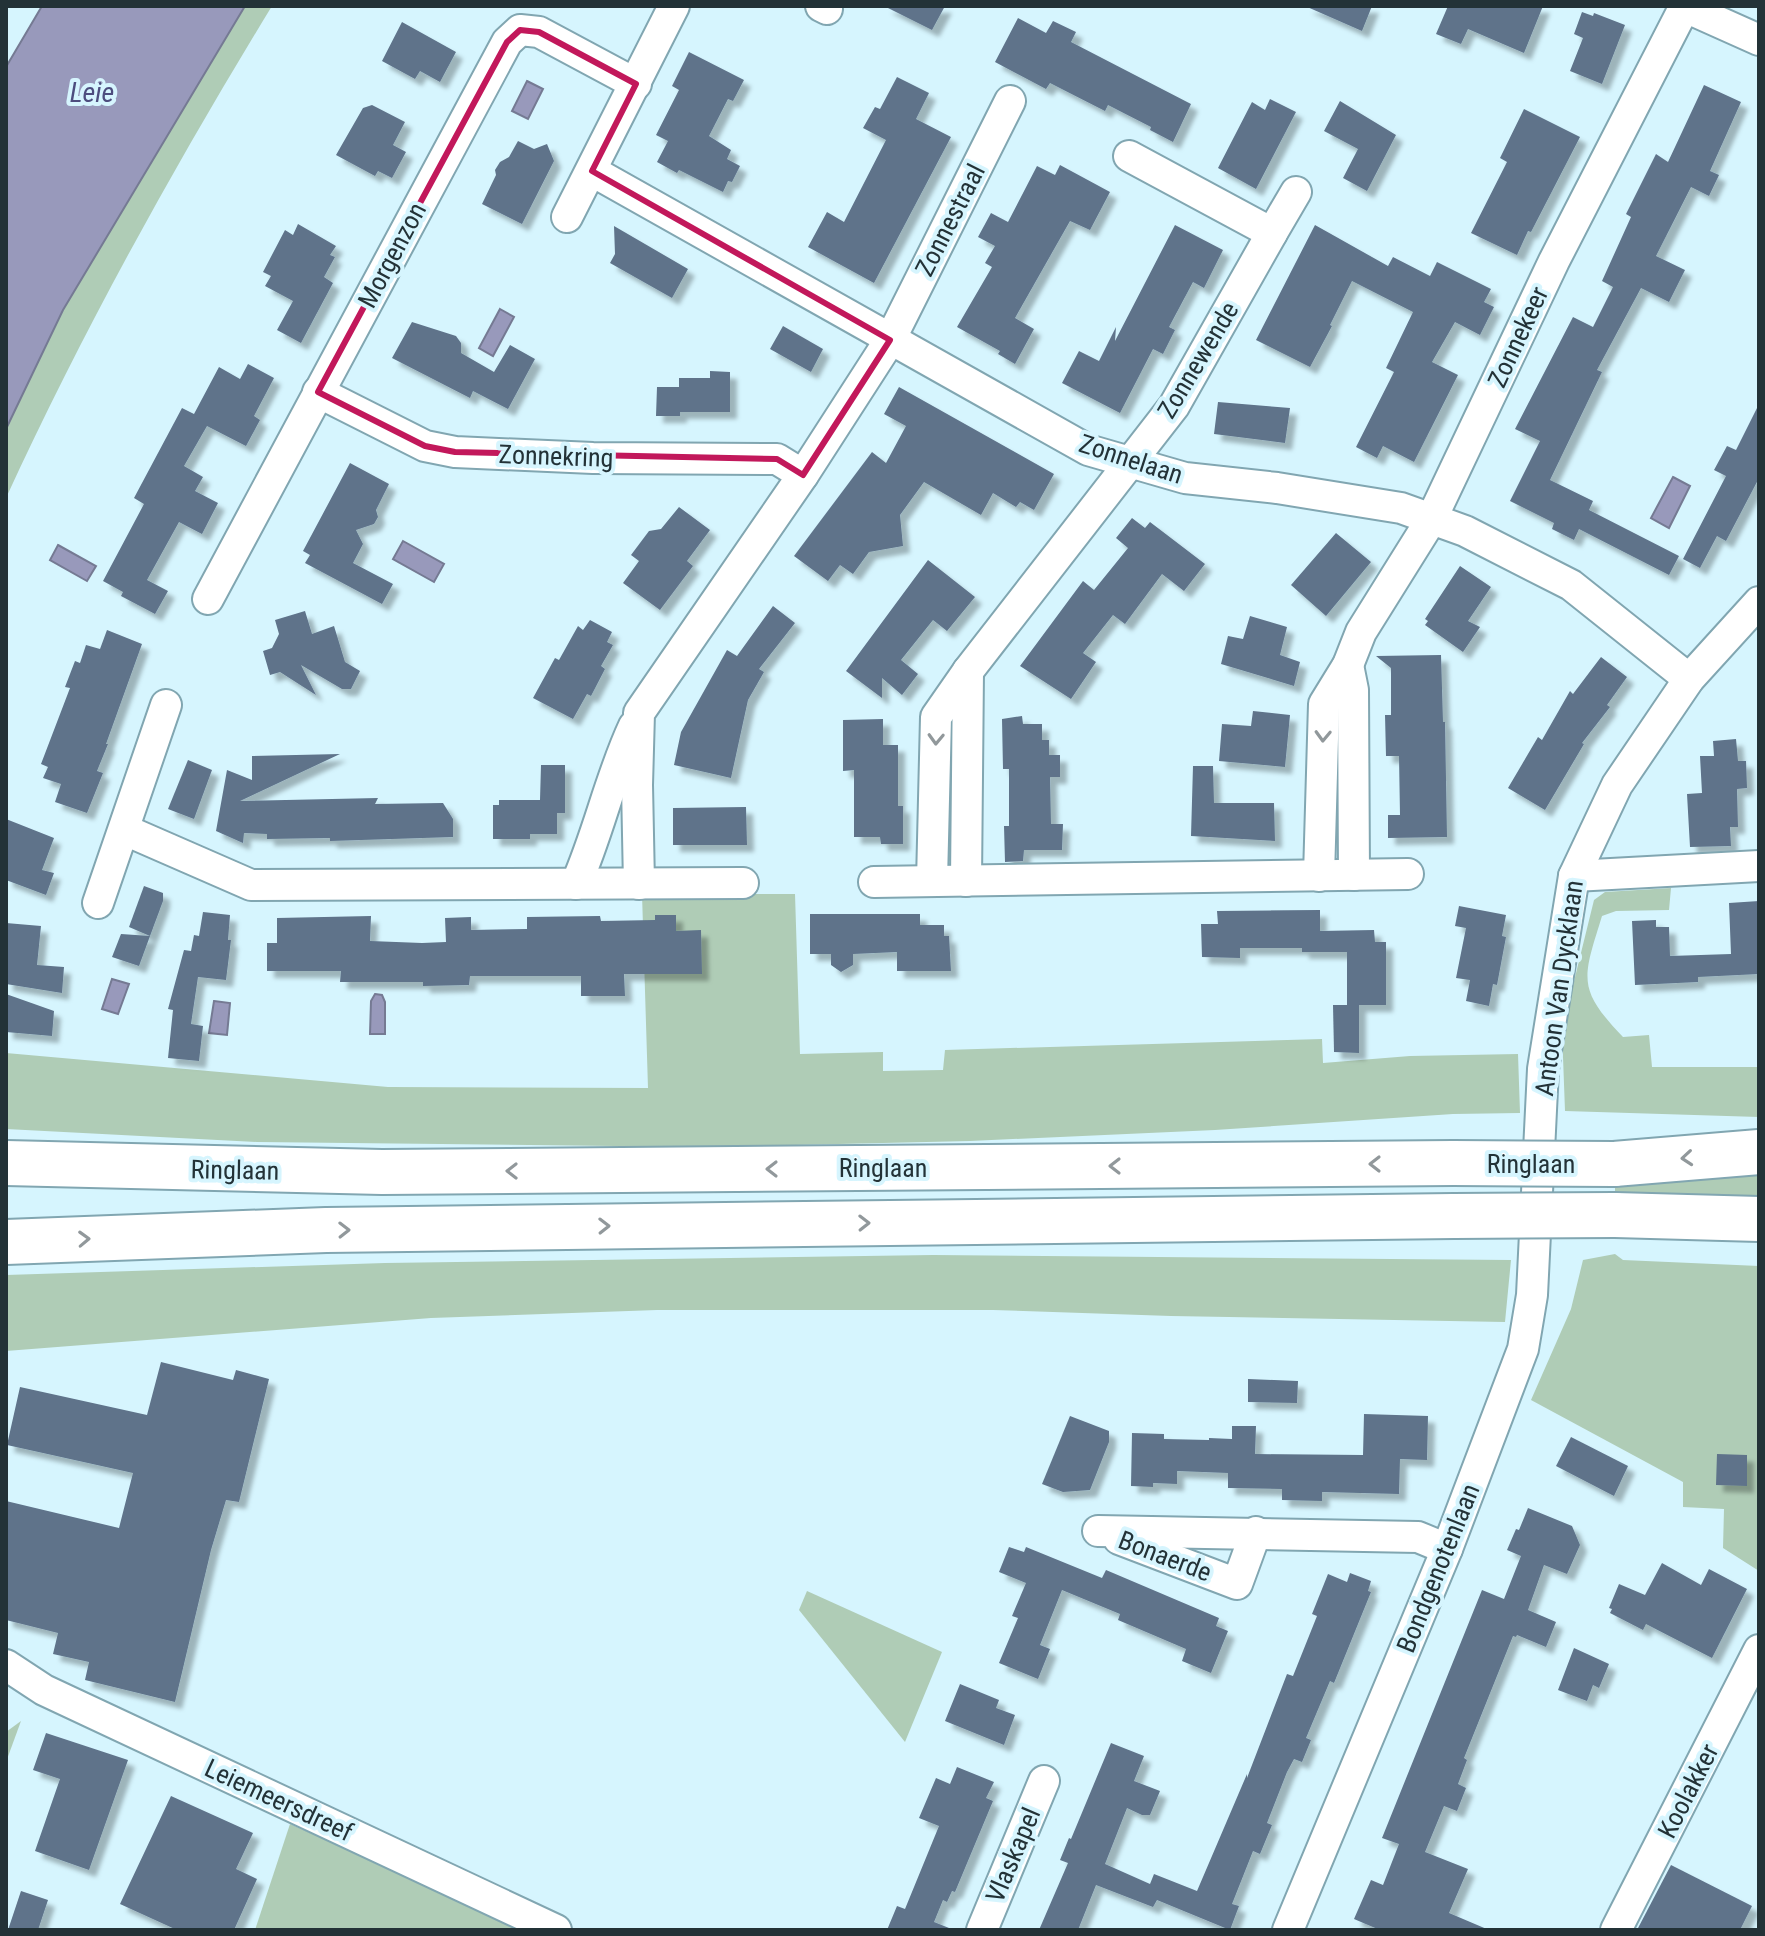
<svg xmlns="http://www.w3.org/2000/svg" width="1765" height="1936" viewBox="0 0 1765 1936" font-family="'Roboto Condensed',sans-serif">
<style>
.green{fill:#afccb6}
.water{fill:#9899bb;stroke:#757a93;stroke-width:2}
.building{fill:#5e738a;filter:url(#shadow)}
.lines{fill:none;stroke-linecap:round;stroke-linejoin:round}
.street-casing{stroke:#81a6b1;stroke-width:34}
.highway-casing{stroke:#81a6b1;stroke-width:48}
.street{stroke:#fff;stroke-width:30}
.highway{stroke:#fff;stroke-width:44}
.highway-bridge-casing{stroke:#81a6b1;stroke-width:48;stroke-linecap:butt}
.highway-bridge{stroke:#fff;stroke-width:44}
.oneway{stroke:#91989b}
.marked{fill:none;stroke:#c2185b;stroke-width:6;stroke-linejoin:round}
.labels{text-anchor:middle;stroke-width:8;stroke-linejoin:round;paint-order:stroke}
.street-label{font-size:26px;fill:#233237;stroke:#d6f5fe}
.water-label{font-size:28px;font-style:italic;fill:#4d4d7e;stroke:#d6f5fe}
</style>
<defs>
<filter id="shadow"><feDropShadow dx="7" dy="7" stdDeviation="2" flood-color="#0004"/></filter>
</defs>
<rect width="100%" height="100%" fill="#d6f5fe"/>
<g class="green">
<path d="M245 6H272C175 165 84 328 6 498V429L63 310Z"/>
<polygon points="954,718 951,862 946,859 949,719"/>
<path d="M1671 888 1669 910 1616 911 1602 916C1583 978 1576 988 1623 1037L1649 1035 1652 1067H1759V1117L1565 1111 1562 1030 1594 900 1605 892Z"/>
<polygon points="642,894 795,894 800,1054 883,1052 883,1071 943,1070 945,1050 1322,1039 1323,1063 1410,1056 1518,1054 1520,1113 1453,1114 1215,1130 970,1141 701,1147 257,1142 6,1129 6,1053 388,1087 648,1088"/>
<polygon points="1759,1171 1759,1204 1615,1202 1615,1183"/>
<polygon points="1615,1254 1623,1260 1759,1266 1759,1571 1723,1548 1724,1509 1683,1507 1683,1482 1531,1400 1571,1309 1583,1260"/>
<polygon points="933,1255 1511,1260 1505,1322 1171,1316 993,1310 657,1310 431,1318 6,1351 6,1275 385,1263"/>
<polygon points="807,1591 942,1652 905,1742 799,1610"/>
<polygon points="21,1721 6,1762 6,1732"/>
<polygon points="290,1824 530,1930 255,1930"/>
</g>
<g class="water">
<polygon points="42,6 245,6 63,310 6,429 6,67"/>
<polygon points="527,81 543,89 528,119 512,111"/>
<polygon points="500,309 514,317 493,356 479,348"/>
<polygon points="1673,477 1690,486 1669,528 1651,518"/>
<polygon points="403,541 444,564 434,582 393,559"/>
<polygon points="58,545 96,566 87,581 50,560"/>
<polygon points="112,979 129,984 118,1014 102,1009"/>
<polygon points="375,994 382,995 385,1002 385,1034 370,1034 371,1001"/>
<polygon points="214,1001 230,1003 227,1035 209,1033"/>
</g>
<g class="building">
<polygon points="884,6 945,6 932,30"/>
<polygon points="1305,6 1372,6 1362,31"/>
<polygon points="1448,6 1543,6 1524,53 1468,29 1461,44 1436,34"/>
<polygon points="1582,12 1593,16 1594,13 1625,25 1602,84 1570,71 1583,38 1574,34"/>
<polygon points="1018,18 1046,33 1053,21 1076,32 1071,42 1191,104 1173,142 1150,130 1151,127 1108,105 1105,111 1050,83 1046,89 995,62"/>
<polygon points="402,22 456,52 440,82 420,71 415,79 382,61"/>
<polygon points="689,52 744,80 733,101 728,99 709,136 731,150 727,159 740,166 732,182 728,181 723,192 679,170 677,173 657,162 668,141 656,135 679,90 672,86"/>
<polygon points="897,77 929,93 916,119 951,137 874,283 808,247 827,212 844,222 886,140 863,128 875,107 880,109"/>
<polygon points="1704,85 1741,102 1710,171 1719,175 1709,196 1691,187 1656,256 1685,270 1669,302 1641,288 1597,370 1602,372 1550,480 1593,501 1589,510 1679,556 1669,575 1579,529 1574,540 1552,529 1554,523 1510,501 1540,441 1515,429 1573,317 1593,327 1613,287 1602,281 1631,217 1626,214 1656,154 1668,162"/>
<polygon points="1270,99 1296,112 1256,189 1218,168 1252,102 1265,110"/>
<polygon points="1340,101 1396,135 1367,191 1343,178 1358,149 1324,131"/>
<polygon points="372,105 405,122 393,145 406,152 392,178 378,171 375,176 336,155 363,108"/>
<polygon points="1524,109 1580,137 1531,232 1528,231 1517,255 1471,233 1507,162 1500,158"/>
<polygon points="518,141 534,149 547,144 554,161 522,224 482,204 496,175 495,170 500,162 509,157"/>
<polygon points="1060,165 1110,192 1090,230 1070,221 1015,318 1034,329 1015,364 998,354 1000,351 957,327 992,267 985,263 995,246 978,237 991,213 1008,222 1037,166 1055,175"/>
<polygon points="298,224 336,246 330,255 335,257 324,277 333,283 301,343 277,330 293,301 265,286 271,276 263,272 285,230 293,235"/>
<polygon points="1175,225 1223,250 1204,288 1193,282 1169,327 1175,330 1163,354 1153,349 1120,413 1062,383 1079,351 1099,361 1116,327 1115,341"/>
<polygon points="1315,225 1388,266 1393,257 1430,276 1437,262 1491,289 1484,302 1494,307 1480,335 1455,322 1432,362 1458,375 1414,462 1383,446 1377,458 1356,447 1394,372 1386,368 1413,312 1352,281 1330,325 1332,326 1310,367 1256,340"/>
<polygon points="614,226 688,269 672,298 610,263 615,254"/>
<polygon points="412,322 456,336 461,343 461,353 494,372 510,345 535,359 508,409 473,391 470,398 392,358"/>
<polygon points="783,326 823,349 811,372 770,349"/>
<polygon points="248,364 274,378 254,416 260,420 246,446 207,426 184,466 203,477 195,491 218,503 202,534 179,522 147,580 168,591 155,614 121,596 123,592 103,581 144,504 134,498 182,408 194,414 219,367 240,379"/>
<polygon points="710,371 730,372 730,412 680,412 680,416 656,416 657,387 679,387 679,378 710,378"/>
<polygon points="899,387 1054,474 1034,510 1020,502 1016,507 993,493 981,515 924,482 900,515 903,546 869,552 853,574 840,565 828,581 794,556 872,452 886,463 906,426 884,414"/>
<polygon points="1218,402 1290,408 1285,443 1214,434"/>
<polygon points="1759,404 1759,478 1726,541 1717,536 1700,568 1683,559 1726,476 1714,470 1727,446 1736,450"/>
<polygon points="350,463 389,484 376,510 378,517 374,524 356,530 363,544 353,563 393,584 382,604 305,563 310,555 303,551"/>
<polygon points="679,507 710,530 687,561 693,566 660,610 623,583 639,561 631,555 649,531 661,529"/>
<polygon points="1132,518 1145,528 1150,522 1205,564 1184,591 1162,574 1125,624 1113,615 1083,653 1096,662 1071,699 1020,666 1083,581 1094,590 1128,548 1116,538"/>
<polygon points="1336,533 1371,562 1326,616 1291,585"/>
<polygon points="928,560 975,597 947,631 933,620 901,660 918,674 902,695 882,678 882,698 846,671"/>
<polygon points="1460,566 1491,587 1468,621 1480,627 1463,652 1425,625 1428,621 1425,619"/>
<polygon points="773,606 795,623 759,669 764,672 748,700 731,778 674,765 681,732 727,650 737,656"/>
<polygon points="305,611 312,634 334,626 345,662 360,671 351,689 342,689 301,665 316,695 280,672 270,675 263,651 272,648 279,634 275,620"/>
<polygon points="1250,616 1287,627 1280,655 1300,662 1294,686 1221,664 1228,636 1243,639"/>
<polygon points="590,620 612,632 607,642 613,645 601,666 605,669 591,696 587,694 573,719 533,698 555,658 559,660 578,626 583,630"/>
<polygon points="107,630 142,644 106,744 108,744 97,771 103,773 87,813 55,802 61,784 43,778 48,767 41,764 70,688 65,687 75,661 80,663 86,645 100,649"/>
<polygon points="1441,655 1443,722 1445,722 1447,837 1388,838 1388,815 1400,815 1399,756 1386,756 1385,715 1391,715 1391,668 1376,656"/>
<polygon points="1601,657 1627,677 1607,705 1610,707 1582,743 1584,744 1545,810 1508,788 1538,737 1542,740 1570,691 1573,694"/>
<polygon points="1253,711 1290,715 1285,767 1219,761 1222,724 1251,726"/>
<polygon points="1022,716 1023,724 1042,724 1042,740 1049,740 1049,755 1060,755 1060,777 1050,777 1051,824 1063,824 1062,850 1024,850 1023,861 1005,862 1004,826 1009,826 1009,769 1003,769 1002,719"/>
<polygon points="883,719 883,745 898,745 898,806 903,806 903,844 881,844 880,837 854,837 854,770 843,771 843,720"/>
<polygon points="1736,739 1738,761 1746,761 1747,788 1737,789 1738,827 1730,827 1731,846 1690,847 1687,794 1702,793 1700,756 1714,756 1713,741"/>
<polygon points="340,754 240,801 378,798 375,804 443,803 453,819 453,837 330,841 330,838 267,839 267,834 244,833 243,843 216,831 227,770 252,780 252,756"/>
<polygon points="188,760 212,770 194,819 168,809"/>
<polygon points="541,765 565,765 565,813 557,813 557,834 530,834 530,839 493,839 493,805 499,805 499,800 540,800"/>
<polygon points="1193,766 1213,766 1214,803 1274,803 1275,841 1191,836"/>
<polygon points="746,807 747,845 673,845 673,808"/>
<polygon points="6,819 54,838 42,870 54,873 46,895 6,880"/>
<polygon points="144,886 163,893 163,901 150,936 129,927"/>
<polygon points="1759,901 1759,974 1698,977 1698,982 1635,985 1632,921 1656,920 1656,927 1669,927 1670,956 1731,954 1729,903"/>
<polygon points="1459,906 1506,915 1502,936 1506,937 1497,985 1493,984 1489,1006 1466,1001 1470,980 1456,978 1466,928 1455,926"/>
<polygon points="1320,910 1320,931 1374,930 1375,942 1386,942 1386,1005 1347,1005 1347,952 1302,952 1302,948 1240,948 1240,958 1202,957 1201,924 1218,924 1217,911"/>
<polygon points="203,912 230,915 228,940 231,940 226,980 198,977 191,1024 203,1026 199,1061 168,1058 173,1010 168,1009 184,950 191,951 194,935 199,936"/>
<polygon points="810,914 920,914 920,925 944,925 944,936 949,936 951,971 897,971 897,952 853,954 853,965 841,972 831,965 831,954 810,954"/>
<polygon points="655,915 676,915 676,931 701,930 702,974 624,974 625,996 581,996 581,976 470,976 469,985 423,986 423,982 340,982 341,971 267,971 267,943 277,943 277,918 371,916 370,941 422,943 446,942 445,918 471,917 471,930 527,929 527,917 600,916 601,921 655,920"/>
<polygon points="6,923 41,926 37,965 64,967 62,993 6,984"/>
<polygon points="121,934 150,936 139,966 112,957"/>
<polygon points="6,994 54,1011 52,1036 6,1032"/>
<polygon points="1333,1005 1359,1005 1359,1053 1334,1052"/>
<polygon points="161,1362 233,1380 236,1370 269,1379 239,1502 226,1500 211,1550 175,1702 85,1680 89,1662 53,1654 58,1633 6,1620 6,1501 119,1528 133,1473 7,1445 20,1387 147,1415"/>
<polygon points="1248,1379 1298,1381 1297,1403 1248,1402"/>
<polygon points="1364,1414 1428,1416 1427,1460 1400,1459 1399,1494 1322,1492 1322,1501 1282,1500 1282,1489 1228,1488 1228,1473 1177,1471 1177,1484 1153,1483 1153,1487 1131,1486 1132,1433 1164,1434 1164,1439 1209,1440 1209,1438 1232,1439 1232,1426 1256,1426 1255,1454 1363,1455"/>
<polygon points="1070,1416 1109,1431 1109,1442 1090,1490 1063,1492 1042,1484"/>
<polygon points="1571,1437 1628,1466 1614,1496 1556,1466"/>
<polygon points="1717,1454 1747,1455 1747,1486 1716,1485"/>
<polygon points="1528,1508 1572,1526 1580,1545 1567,1574 1544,1565 1528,1610 1556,1622 1546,1647 1517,1635 1516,1637 1513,1636 1464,1758 1467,1760 1458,1784 1466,1788 1457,1811 1444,1806 1425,1852 1468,1869 1449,1913 1489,1930 1380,1930 1354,1919 1371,1880 1383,1885 1399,1844 1382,1838 1482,1590 1504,1599 1521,1556 1507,1550 1516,1529 1519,1530"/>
<polygon points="1009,1547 1024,1552 1026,1547 1102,1578 1106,1570 1219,1618 1216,1626 1228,1631 1211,1673 1182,1661 1186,1649 1118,1620 1120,1614 1062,1590 1040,1645 1050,1649 1038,1679 999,1663 1018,1618 1012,1616 1026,1583 999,1572"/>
<polygon points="1662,1563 1701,1585 1709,1569 1747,1589 1712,1658 1646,1624 1643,1630 1610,1613 1612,1609 1609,1608 1619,1584 1645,1595"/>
<polygon points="1350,1573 1371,1581 1368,1591 1371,1592 1334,1683 1330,1681 1306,1738 1311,1740 1302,1762 1294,1759 1287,1772 1267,1823 1272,1825 1260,1854 1253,1851 1232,1904 1239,1906 1230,1930 1157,1900 1153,1907 1096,1885 1078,1930 1039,1930 1068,1863 1060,1860 1069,1838 1071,1839 1111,1743 1144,1756 1134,1781 1160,1791 1150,1815 1142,1815 1127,1808 1105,1864 1150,1884 1154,1874 1197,1891 1247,1774 1247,1778 1287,1674 1293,1676 1317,1616 1312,1614 1328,1574 1347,1582"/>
<polygon points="1574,1648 1609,1664 1599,1688 1593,1685 1587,1701 1558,1690"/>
<polygon points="960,1684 999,1700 996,1708 1015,1715 1004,1745 945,1721"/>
<polygon points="46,1733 128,1760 89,1870 35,1851 60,1779 33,1770"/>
<polygon points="957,1767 994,1782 986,1798 993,1801 955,1892 952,1891 947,1902 943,1900 934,1922 954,1930 887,1930 897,1906 905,1909 939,1826 919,1818 936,1778 950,1784"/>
<polygon points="171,1796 253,1833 236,1869 257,1879 234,1930 177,1930 120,1904"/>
<polygon points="1671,1865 1752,1906 1740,1930 1637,1930"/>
<polygon points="21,1891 48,1900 38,1930 8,1930"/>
</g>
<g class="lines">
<defs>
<g id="street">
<polyline points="821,6 827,9"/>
<polyline points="1683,6 1759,40"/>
<polyline points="592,171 1088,450 1185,478 1277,488 1401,508 1465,531 1571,585 1689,679"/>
<polyline points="567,217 674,6"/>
<polyline points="1272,233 1296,192"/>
<polyline points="318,392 425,446 455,452 593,458 777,459 803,475"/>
<polyline points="208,599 507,42 520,30 539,32 636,84"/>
<polyline points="1348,665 1353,690 1354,875"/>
<polyline points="125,830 251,885 743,883"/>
<polyline points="1319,876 1324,704 1348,665 1361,632 1431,520 1554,261 1685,6"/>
<polyline points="1574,876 1759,866"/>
<polyline points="932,881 936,717 968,671 1174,406 1272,233 1129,156"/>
<polyline points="966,881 968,671"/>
<polyline points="874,882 1408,874"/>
<path d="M576 884C599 832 610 777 634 726"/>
<polyline points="639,884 637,785 639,713 803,475 890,340 1010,101"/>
<polyline points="98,903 166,705"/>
<polyline points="1098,1531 1418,1537 1447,1549"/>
<polyline points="1119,1539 1237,1584 1256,1532"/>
<polyline points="6,1665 44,1690 556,1930"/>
<polyline points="982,1930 1044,1781"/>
<polyline points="1288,1930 1447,1549 1523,1349 1532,1295 1543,1069 1574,876 1617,785 1689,679 1759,602"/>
<polyline points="1616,1930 1759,1650"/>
</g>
<g id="highway">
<polyline points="6,1163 382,1172 1453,1163"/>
<polyline points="1614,1164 1759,1152"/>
<polyline points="1615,1215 1759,1219"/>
<polyline points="6,1242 326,1230 1454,1216"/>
</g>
</defs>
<use href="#street" class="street-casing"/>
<use href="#highway" class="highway-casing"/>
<use href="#street" class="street"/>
<use href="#highway" class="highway"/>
<defs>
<g id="highway-bridge">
<polyline points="1453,1163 1614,1164"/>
<polyline points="1454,1216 1615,1215"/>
</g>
</defs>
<use href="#highway-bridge" class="highway-bridge-casing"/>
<use href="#highway-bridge" class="highway-bridge"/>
</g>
<defs><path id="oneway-chevron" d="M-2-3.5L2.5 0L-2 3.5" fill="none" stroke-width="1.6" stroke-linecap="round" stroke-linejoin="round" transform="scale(2)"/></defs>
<g class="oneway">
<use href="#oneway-chevron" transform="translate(1323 736) rotate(92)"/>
<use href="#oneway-chevron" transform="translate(936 739) rotate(92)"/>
<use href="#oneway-chevron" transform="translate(1687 1158) rotate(175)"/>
<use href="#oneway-chevron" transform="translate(1375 1164) rotate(180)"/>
<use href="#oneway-chevron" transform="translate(1115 1166) rotate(180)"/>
<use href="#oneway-chevron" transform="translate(772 1169) rotate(180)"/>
<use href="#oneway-chevron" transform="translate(512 1171) rotate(180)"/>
<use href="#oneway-chevron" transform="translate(864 1223) rotate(-1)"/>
<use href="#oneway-chevron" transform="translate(604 1226) rotate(-1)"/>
<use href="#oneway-chevron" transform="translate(344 1230) rotate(-1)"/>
<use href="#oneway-chevron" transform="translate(84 1239) rotate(-2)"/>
</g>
<path class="marked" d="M520 30 539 32 636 84 592 171 890 340 803 475 777 459 455 452 425 446 318 392 507 42Z"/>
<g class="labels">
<g class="street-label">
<text transform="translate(950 220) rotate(-63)" y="9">Zonnestraal</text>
<text transform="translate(392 255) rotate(-62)" y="9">Morgenzon</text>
<text transform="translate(1518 337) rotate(-65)" y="9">Zonnekeer</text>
<text transform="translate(1198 360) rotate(-59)" y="9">Zonnewende</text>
<text transform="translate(556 456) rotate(2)" y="9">Zonnekring</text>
<text transform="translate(1131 459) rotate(18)" y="9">Zonnelaan</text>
<text transform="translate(1559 988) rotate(-82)" y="9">Antoon Van Dycklaan</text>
<text x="1531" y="1173">Ringlaan</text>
<text x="883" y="1177">Ringlaan</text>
<text transform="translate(235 1170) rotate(1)" y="9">Ringlaan</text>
<text transform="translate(1165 1556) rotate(21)" y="9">Bonaerde</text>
<text transform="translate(1438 1568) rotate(-68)" y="9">Bondgenotenlaan</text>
<text transform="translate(1688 1791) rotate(-63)" y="9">Koolakker</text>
<text transform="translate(279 1800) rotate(25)" y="9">Leiemeersdreef</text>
<text transform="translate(1013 1855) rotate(-67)" y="9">Vlaskapel</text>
</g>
<g class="water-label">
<text x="92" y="102">Leie</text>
</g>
</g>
<rect width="1765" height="1936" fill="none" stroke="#233237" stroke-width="16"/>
</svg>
